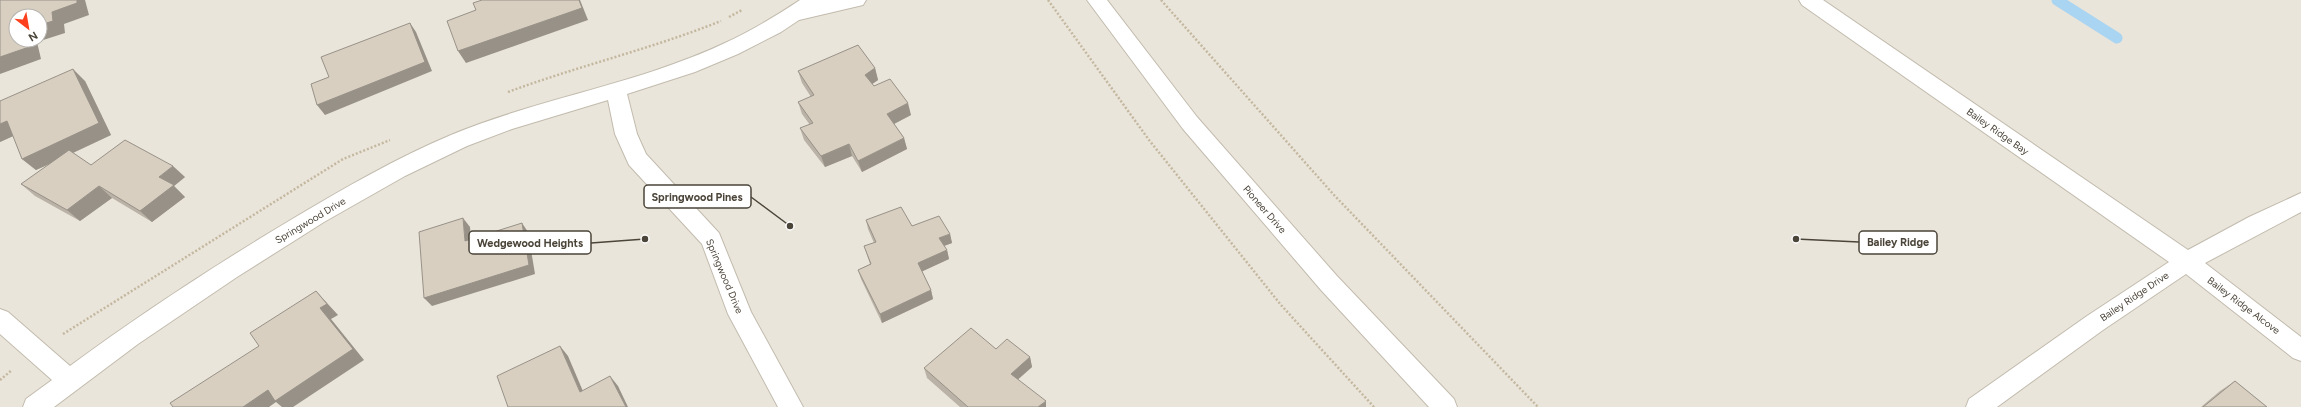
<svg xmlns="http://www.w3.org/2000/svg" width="2301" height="407" viewBox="0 0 2301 407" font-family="Figtree,sans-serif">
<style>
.residential{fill:#eae5da;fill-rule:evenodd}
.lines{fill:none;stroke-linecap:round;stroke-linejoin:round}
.stream{stroke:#a9d4f2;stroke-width:11}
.minor-casing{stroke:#c2bbae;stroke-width:2}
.tertiary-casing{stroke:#c2bbae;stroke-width:2}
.path{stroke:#c4b79f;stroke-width:2.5;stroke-dasharray:2 2;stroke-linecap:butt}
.minor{fill:#fff;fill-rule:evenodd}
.tertiary{fill:#fff;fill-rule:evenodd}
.wall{fill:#bab2a6}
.shaded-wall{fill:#979187}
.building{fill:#d8cfc1;stroke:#979187}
.labels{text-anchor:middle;stroke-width:3;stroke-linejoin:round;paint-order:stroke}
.street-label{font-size:10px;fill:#4b4439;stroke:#fff}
.leader{fill:none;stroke:#4b4439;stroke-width:1.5}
.callout-dot{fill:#4b4439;stroke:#fff;stroke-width:1.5}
.callout{fill:#fff;stroke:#4b4439;stroke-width:1.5}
.callout-label{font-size:11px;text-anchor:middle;font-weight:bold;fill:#4b4439}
</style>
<rect width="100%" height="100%" fill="#f6f3ec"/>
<path class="residential" d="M0 0H2301V407H0ZM16 16H40V40H16Z"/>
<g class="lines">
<polyline class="stream" points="2057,0 2117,38"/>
<defs>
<g id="minor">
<path d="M800 0H866L863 5 799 20 781 32 738 54 695 72 627 94 637 134 646 154 719 233 751 312 803 407H778L728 314 702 244 629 165 615 134 608 100 512 129 467 146 405 176 324 222 237 277 138 344 54 407H23L26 399 52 380 0 334V309L8 312 70 366C142 313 217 264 294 218 345 188 396 158 451 135 540 98 638 84 725 43 751 31 776 16 800 0Z"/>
<polygon points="1799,0 1823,0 2188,250 2249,217 2301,193 2301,212 2205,263 2301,337 2301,361 2293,358 2186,274 2103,330 1997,407 1966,407 1969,399 2087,316 2169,262 1802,5"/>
</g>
<polygon id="tertiary" points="1087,0 1107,0 1197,117 1337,276 1454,399 1457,407 1429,407 1321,290 1183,129"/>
</defs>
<use href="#minor" class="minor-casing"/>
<use href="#tertiary" class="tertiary-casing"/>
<g class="path">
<polyline points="1048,0 1149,140 1281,305 1374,407"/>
<polyline points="1161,0 1334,195 1538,407"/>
<polyline points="729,17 742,10"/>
<path d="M508 92C578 66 651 49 721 21"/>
<polyline points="63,334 343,159 390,140"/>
<polyline points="0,380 12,370"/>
</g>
<use href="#minor" class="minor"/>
<use href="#tertiary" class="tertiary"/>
</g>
<g class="wall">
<polygon points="875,68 878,80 872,84 874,86 911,115 894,124 904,138 907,149 862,172 852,156 825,167 804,140 800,128 810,125 802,114 798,102 811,97 802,83 798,71"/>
<polygon points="85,81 111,135 73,153 91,165 185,177 174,186 185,197 152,222 112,198 80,221 35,196 21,184 50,164 36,170 22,159 13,136 0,142 0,101"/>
<polygon points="866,220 912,226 950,234 952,243 944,246 947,250 949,259 922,271 931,290 933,299 882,323 861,279 858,270 870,264 864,246 874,243 868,229"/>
<polygon points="996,349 1030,357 1032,367 1018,379 1046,407 960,407 927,378 924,368"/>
<polygon points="2235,381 2267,407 2201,407 2220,391"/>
</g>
<g class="shaded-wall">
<polygon points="77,0 85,0 89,15 64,24 65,33 37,42 41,59 0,74 0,57 27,40 40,40 40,25 52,12"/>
<polygon points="579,0 580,0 588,20 466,63 458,51"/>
<polygon points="410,23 416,32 432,71 325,115 317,105"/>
<polygon points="875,68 878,80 868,87 865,75"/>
<polygon points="73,69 85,81 111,135 36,170 22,159"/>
<polygon points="908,103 911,115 890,126 887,114"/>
<polygon points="7,121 20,133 0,142 0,124"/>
<polygon points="904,138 907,149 862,172 858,161"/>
<polygon points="849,144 852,156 825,167 821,156"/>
<polygon points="173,166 185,177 174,186 185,197 152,222 140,211 159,177"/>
<polygon points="99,186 112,198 80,221 67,210"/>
<polygon points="463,218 470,227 472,250 465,241"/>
<polygon points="522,223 528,232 535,274 432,306 424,298"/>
<polygon points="950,234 952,243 941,247 939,238"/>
<polygon points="947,250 949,259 921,272 918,263"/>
<polygon points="931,290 933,299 882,323 880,314"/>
<polygon points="316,291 338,315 331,319 364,360 293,407 282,407 276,402 269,407 243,407 320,308"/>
<polygon points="560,346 568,356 588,403 580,392"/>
<polygon points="1030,357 1032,367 1013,384 1011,374"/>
<polygon points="610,376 618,386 628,407 626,407"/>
<polygon points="1046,401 1046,407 1038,407"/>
</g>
<g class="building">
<polygon points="0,0 77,0 77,3 52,12 53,21 40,25 40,16 16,16 16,40 27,40 29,47 0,57"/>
<polygon points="482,0 579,0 582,8 458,51 447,21 476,10 473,3"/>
<polygon points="410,23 425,62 317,105 311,84 329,77 321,57"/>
<polygon points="858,45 875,68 865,75 874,86 890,79 908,103 887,114 904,138 858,161 849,144 821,156 800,128 813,123 798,102 814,95 798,71"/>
<polygon points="73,69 99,123 22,159 7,121 0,124 0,101"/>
<polygon points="125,140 173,166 159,177 174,185 140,211 99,186 67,210 21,184 69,150 91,165"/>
<polygon points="901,207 912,226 939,216 950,234 939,238 947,250 918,263 931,290 880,314 858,270 871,264 864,246 876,242 866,220"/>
<polygon points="463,218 465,241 522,223 529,265 424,298 419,232"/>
<polygon points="316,291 327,304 320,308 353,349 275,401 268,390 243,407 173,407 170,403 259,346 250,333"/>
<polygon points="971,328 996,349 1007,339 1030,357 1011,374 1046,401 1038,407 968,407 924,368"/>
<polygon points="560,346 580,392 610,376 626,407 508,407 497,376"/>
<polygon points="2235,381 2267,407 2203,407"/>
</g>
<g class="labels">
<g class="street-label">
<text transform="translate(1998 131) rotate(35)" y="4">Bailey Ridge Bay</text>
<text transform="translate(1265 209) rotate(49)" y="4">Pioneer Drive</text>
<text transform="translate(310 220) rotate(-31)" y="4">Springwood Drive</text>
<text transform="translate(725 276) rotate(67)" y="4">Springwood Drive</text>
<text transform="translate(2134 296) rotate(-34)" y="4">Bailey Ridge Drive</text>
<text transform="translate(2244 305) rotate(37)" y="4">Bailey Ridge Alcove</text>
</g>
</g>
<path class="leader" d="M790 226L751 197M1796 239L1859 242M645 239L591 243"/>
<g class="callout-dot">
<circle cx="790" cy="226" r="4"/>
<circle cx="1796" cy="239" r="4"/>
<circle cx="645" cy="239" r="4"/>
</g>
<g class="callout">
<rect x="644" y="185" width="107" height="23" rx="4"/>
<rect x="1859" y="231" width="78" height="23" rx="4"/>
<rect x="469" y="231" width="122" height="23" rx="4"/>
</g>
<g class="callout-label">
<text x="697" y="201">Springwood Pines</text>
<text x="1898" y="246">Bailey Ridge</text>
<text x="530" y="247">Wedgewood Heights</text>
</g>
<g transform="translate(28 28) rotate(149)"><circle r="19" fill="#ffffff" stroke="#b7b4b0"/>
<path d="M0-3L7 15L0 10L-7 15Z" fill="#fc3f1d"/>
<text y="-6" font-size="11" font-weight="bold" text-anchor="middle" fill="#4b4439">N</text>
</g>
</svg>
